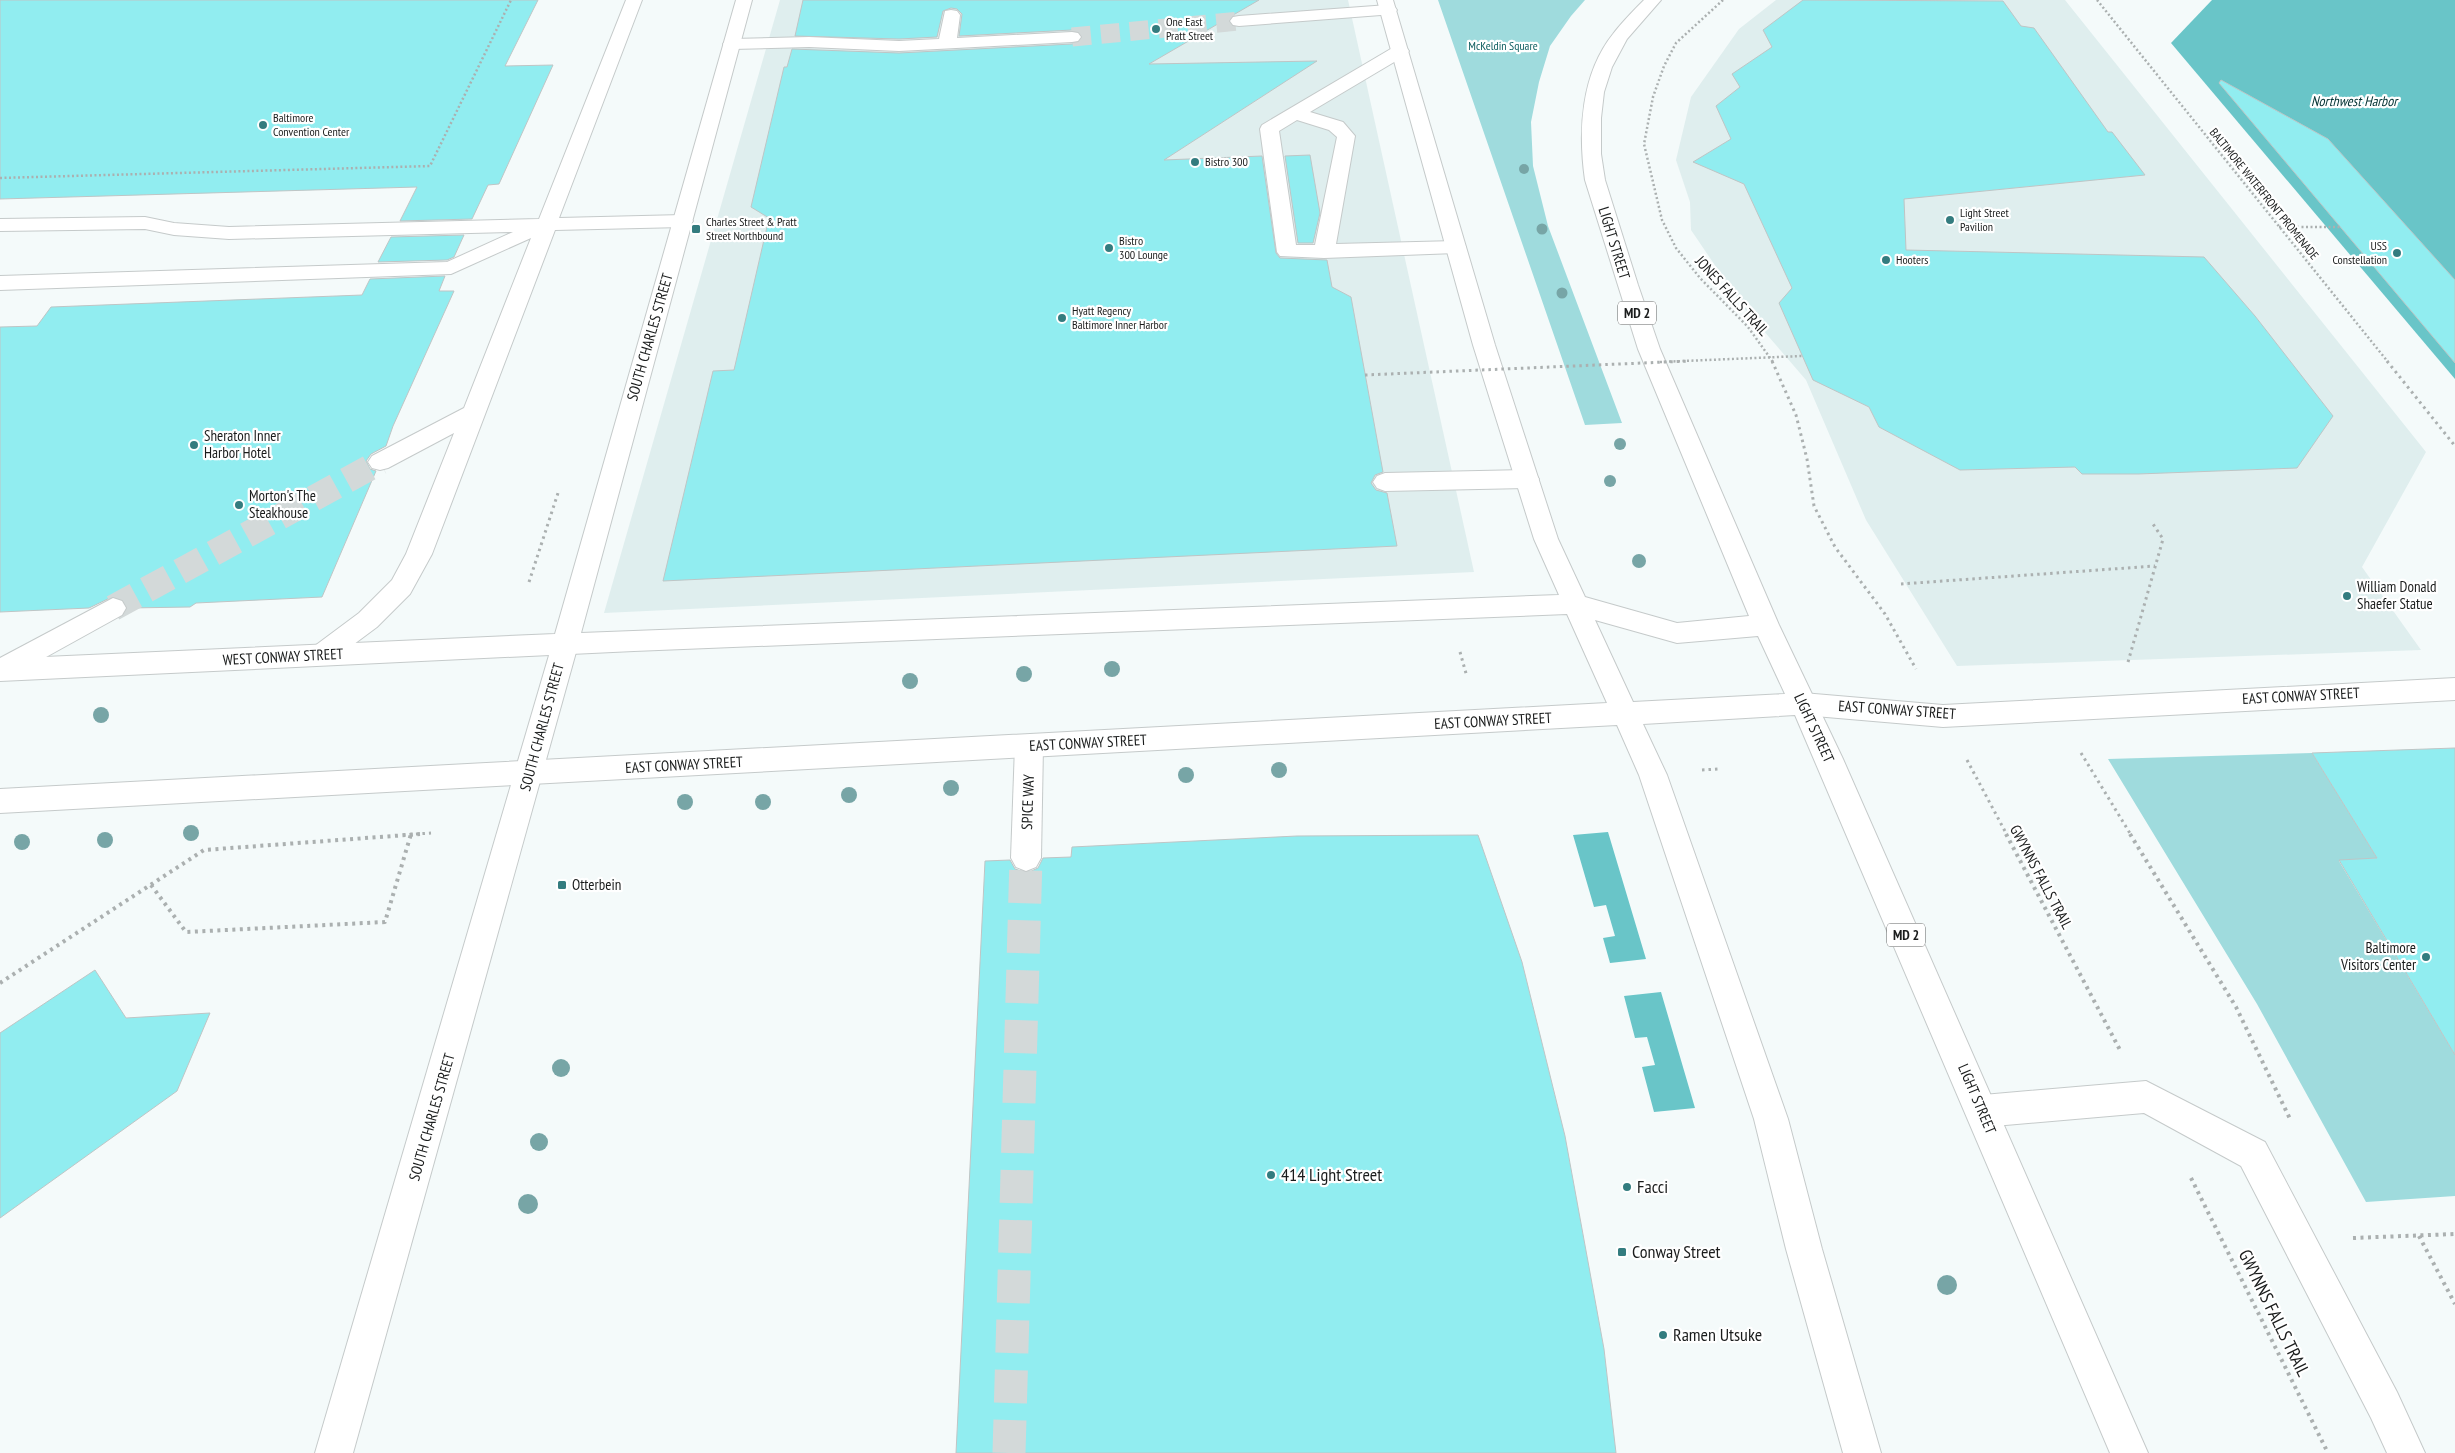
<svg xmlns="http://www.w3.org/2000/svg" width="2455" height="1453" viewBox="0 0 2455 1453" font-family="'PT Sans Narrow',sans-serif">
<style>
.built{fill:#dfeeee}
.green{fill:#9fdbdd}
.water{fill:#69c5c8}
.building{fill:#91edf0;stroke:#bfc5c5}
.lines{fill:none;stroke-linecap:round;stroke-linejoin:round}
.minor-tunnel-far2{stroke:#d3d9d9;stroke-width:19;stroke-dasharray:19 10;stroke-linecap:butt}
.minor-tunnel-far1{stroke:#d3d9d9;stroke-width:26;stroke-dasharray:26 12;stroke-linecap:butt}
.minor-tunnel{stroke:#d3d9d9;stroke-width:33;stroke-dasharray:33 17;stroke-linecap:butt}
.minor-casing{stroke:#c5caca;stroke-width:2}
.major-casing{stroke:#c5caca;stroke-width:2}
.path-far2{stroke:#abb0b0;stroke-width:2.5;stroke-dasharray:2 2.5;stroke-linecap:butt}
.path-far1{stroke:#abb0b0;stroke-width:3;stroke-dasharray:2.5 4;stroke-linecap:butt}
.path{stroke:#abb0b0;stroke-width:4;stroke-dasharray:3 4.5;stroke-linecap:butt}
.minor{fill:#fff;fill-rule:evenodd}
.major{fill:#fff;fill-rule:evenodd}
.path-bridge-far1{stroke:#abb0b0;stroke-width:2.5;stroke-dasharray:2 2.5;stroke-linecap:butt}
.path-bridge{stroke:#abb0b0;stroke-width:3;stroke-dasharray:2.5 4;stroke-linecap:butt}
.tree{fill:#77a5a6}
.poi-dot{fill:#337c7f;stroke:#fff;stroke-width:2}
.labels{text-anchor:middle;stroke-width:4.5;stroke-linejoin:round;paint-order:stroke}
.far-poi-label{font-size:12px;fill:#1a1c1c;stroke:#fff;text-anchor:start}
.far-park-label{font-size:12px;fill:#116062;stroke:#fff}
.far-street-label{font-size:12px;fill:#1a1c1c;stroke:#fff}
.far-water-label{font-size:14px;font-style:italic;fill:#043334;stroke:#fff}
.shield{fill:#fff;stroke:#5f6060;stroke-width:1}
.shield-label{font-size:14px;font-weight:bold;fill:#1a1c1c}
.street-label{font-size:15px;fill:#1a1c1c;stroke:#fff}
.poi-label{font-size:15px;fill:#1a1c1c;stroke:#fff;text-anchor:start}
.near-poi-label{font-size:18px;fill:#1a1c1c;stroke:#fff;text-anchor:start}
.near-street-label{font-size:18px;fill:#1a1c1c;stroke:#fff}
</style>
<rect width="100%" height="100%" fill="#f4fafa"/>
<g class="built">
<polygon points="780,0 1348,0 1474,572 604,613"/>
<polygon points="1776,0 2065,0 2426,452 2362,567 2421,650 1957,666 1866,520 1806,380 1744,308 1691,230 1690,202 1676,160 1691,97 1739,29"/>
</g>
<g class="green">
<polygon points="1438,0 1585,0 1571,16 1550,46 1539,82 1531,122 1533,166 1548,226 1622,423 1585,425"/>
<polygon points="2312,753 2377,858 2339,861 2455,1055 2455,1196 2366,1202 2257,1004 2108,759"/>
</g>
<g class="water">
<polygon points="2212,0 2455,0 2455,379 2171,43"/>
<polygon points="1608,832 1646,959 1610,963 1603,938 1615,936 1606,905 1594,907 1573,835"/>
<polygon points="1661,992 1695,1108 1654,1112 1642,1067 1655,1065 1647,1037 1635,1038 1624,996"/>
</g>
<g class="building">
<polygon points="0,0 538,0 505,66 553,65 499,184 488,185 472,219 400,221 417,187 0,199"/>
<polygon points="803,0 1259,0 1149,64 1317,61 1164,160 1262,156 1276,253 1280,258 1327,260 1332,287 1351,297 1383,472 1375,475 1371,483 1376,490 1387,493 1397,546 663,581 713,371 734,370 769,218 751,207 784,67 787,67 792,49 899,53 1072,44 1080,42 1083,37 1080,32 1072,30 959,36 962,14 957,9 951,8 943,11 937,37 899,39 795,36"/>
<polygon points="1803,0 2003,1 2021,26 2034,28 2108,132 2112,132 2145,175 1904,199 1906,250 2204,257 2255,316 2333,416 2297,468 2138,474 2082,474 2075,467 1960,470 1879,427 1869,407 1813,380 1779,303 1792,288 1744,184 1693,162 1731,139 1716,106 1740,87 1732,74 1772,47 1763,30"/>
<polygon points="2221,80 2328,139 2455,280 2455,363 2219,83"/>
<polygon points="1310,155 1320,213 1313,243 1298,243 1285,156"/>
<polygon points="464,235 454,257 447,260 378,262 391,237"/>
<polygon points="445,276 439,291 454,291 393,426 386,446 371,454 366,461 370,469 376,471 322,597 196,603 190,607 128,608 124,600 114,596 89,608 0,612 0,327 37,326 51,307 362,295 370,279"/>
<polygon points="2455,748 2455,1055 2339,860 2377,858 2312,753"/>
<polygon points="1478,835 1522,962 1565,1136 1604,1349 1616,1453 956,1453 985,861 1010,860 1015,869 1027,873 1038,868 1043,858 1071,857 1072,847 1297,836"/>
<polygon points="95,970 126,1018 210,1013 177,1091 0,1218 0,1033"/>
</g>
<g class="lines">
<polyline class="minor-tunnel-far2" points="1072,37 1239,21"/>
<polyline class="minor-tunnel-far1" points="113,608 380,462"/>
<polyline class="minor-tunnel" points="1009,1453 1026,858"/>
<defs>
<g id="minor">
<polygon points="626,0 642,0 559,218 683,215 690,217 693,221 690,225 683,227 555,230 432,554 410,594 377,627 330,662 321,665 312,662 308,655 312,648 359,613 392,580 406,554 454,433 388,468 380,470 372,468 368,462 372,456 464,408 531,238 451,274 0,290 0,276 447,262 513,232 229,239 174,235 145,229 0,231 0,219 145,217 174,223 229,227 539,219"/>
<polygon points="1388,5 1394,6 1397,10 1394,14 1239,26 1233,25 1230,21 1233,17 1239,16"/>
<polygon points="951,10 957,11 960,15 957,38 1072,32 1078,33 1081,37 1078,41 1072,42 899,51 809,47 732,49 726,48 723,44 726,40 732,39 809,37 899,41 939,39 945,11"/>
<path d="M1400 46 1406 47 1409 51 1406 55 1310 112 1343 122 1355 136 1336 244 1456 241 1463 243 1466 247 1463 251 1456 253 1324 258 1280 256 1277 252 1260 129 1262 125 1394 47ZM1297 120 1329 130 1337 137 1315 245H1296L1279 131Z"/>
<polygon points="1527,470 1535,473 1539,479 1535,485 1527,488 1385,491 1377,488 1373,482 1377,476 1385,473"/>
<polygon points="113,598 122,601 126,608 122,615 10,677 0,680 0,658"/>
<polygon points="565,635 574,638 578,645 353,1453 315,1453 552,645 556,638"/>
<polygon points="2455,678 2455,700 1943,727 1803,715 1793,712 1789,704 1793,696 1803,693 1943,705"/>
<polygon points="1029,735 1039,738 1043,746 1041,858 1036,867 1026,871 1016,867 1011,858 1015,746 1019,738"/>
<polygon points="2146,1081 2265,1142 2397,1392 2425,1453 2387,1453 2371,1418 2241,1166 2144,1113 1983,1127 1971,1123 1966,1111 1971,1099 1983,1095"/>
</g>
<path id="major" d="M736 0H752L581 633 1559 595 1534 539 1473 345 1377 0H1393L1495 345 1558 539 1585 597 1677 623 1749 616 1638 349 1585 180C1578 131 1581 74 1613 34 1622 22 1633 11 1644 0H1661L1627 39 1612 67 1604 92 1601 118V154L1605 180 1638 285 1660 349 1779 625 1843 759 2148 1453H2110L1795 715 1643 724 1667 775 1788 1119 1822 1249 1881 1453H1843L1786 1249 1754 1119 1639 775 1617 725 0 813V789L1607 703 1567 614 634 651 0 681V659L555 634ZM1595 620 1677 643 1758 636 1785 694 1633 702Z"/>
</defs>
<use href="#minor" class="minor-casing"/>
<use href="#major" class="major-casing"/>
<g class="path-far2">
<polyline points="1723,0 1676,43 1664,66 1653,97 1644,144 1662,220 1676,248 1700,278 1748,327 1773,362"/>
<polyline points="2097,0 2388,362"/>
<polyline points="0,178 430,166 511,0"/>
<polyline points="2279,227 2340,227"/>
</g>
<g class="path-far1">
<polyline points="1772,361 1796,415 1807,459 1814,506 1835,547 1885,614 1916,669"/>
<polyline points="2387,361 2455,446"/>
<polyline points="529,582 558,493"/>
<polyline points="1901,584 2155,566"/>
<polyline points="1460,652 1467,677"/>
<polyline points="2128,662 2163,539 2153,524"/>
<polyline points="2081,753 2131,835"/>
<polyline points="1967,760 2007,835"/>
<polyline points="1702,770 1719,769"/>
<polyline points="403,835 431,833"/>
</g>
<g class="path">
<polyline points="2006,834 2120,1050"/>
<polyline points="2130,834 2236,1007 2291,1121"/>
<polyline points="151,885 186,932 385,922 411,834"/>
<polyline points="0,983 204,850 420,834"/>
<polyline points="2191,1178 2328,1453"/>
<polyline points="2419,1236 2455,1304"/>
<polyline points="2353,1238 2455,1234"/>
</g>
<use href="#minor" class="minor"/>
<use href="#major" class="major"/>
<polyline class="path-bridge-far1" points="1660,362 1802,356"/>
<polyline class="path-bridge" points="1365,375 1689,361"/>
</g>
<g class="tree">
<circle cx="1524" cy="169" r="5"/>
<circle cx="1542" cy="229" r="5.5"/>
<circle cx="1562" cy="293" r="5.5"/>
<circle cx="1620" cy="444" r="6"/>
<circle cx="1610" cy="481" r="6"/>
<circle cx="1639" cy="561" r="7"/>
<circle cx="1112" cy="669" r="8"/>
<circle cx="1024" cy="674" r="8"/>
<circle cx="910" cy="681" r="8"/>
<circle cx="101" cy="715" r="8"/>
<circle cx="1279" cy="770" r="8"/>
<circle cx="1186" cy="775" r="8"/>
<circle cx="951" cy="788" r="8"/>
<circle cx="849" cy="795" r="8"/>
<circle cx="685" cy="802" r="8"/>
<circle cx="763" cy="802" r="8"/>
<circle cx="191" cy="833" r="8"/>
<circle cx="105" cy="840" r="8"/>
<circle cx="22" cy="842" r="8"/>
<circle cx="561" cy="1068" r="9"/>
<circle cx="539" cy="1142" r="9"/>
<circle cx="528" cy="1204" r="10"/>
<circle cx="1947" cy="1285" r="10"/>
</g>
<g class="poi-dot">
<circle cx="1156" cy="29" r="5"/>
<circle cx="263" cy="125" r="5"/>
<circle cx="1195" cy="162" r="5"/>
<circle cx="1950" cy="220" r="5"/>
<rect x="691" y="224" width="10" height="10" rx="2.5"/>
<circle cx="1109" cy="248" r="5"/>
<circle cx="2397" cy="253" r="5"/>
<circle cx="1886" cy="260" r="5"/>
<circle cx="1062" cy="318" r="5"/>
<circle cx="194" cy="445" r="5"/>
<circle cx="239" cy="505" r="5"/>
<circle cx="2347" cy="596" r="5"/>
<rect x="557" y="880" width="10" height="10" rx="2.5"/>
<circle cx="2426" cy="957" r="5"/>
<circle cx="1271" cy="1175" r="5"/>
<circle cx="1627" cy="1187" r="5"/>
<rect x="1617" y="1247" width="10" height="10" rx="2.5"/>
<circle cx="1663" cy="1335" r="5"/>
</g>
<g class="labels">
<g class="far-poi-label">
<text x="1166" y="26">One East<tspan x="1166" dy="14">Pratt Street</tspan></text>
<text x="273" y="122">Baltimore<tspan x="273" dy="14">Convention Center</tspan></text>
<text x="1205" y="166">Bistro 300</text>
<text x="1960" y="217">Light Street<tspan x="1960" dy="14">Pavilion</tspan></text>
<text x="706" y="226">Charles Street &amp; Pratt<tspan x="706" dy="14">Street Northbound</tspan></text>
<text x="1119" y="245">Bistro<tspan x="1119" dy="14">300 Lounge</tspan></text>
<text x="2387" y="250" text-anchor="end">USS<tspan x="2387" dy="14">Constellation</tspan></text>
<text x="1896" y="264">Hooters</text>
<text x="1072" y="315">Hyatt Regency<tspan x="1072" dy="14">Baltimore Inner Harbor</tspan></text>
</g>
<g class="far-park-label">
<text x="1503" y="50">McKeldin Square</text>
</g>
<g class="far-street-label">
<text transform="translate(2264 194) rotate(51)" y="4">BALTIMORE WATERFRONT PROMENADE</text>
</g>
<g class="far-water-label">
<text x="2354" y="106">Northwest Harbor</text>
</g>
<g class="shield">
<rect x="1618" y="301.5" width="38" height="23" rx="4"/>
<rect x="1887" y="923.5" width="38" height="23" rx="4"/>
</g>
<g class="shield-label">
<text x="1637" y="318">MD 2</text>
<text x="1906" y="940">MD 2</text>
</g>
<g class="street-label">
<text transform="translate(1614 243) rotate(73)" y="5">LIGHT STREET</text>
<text transform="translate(1732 296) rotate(48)" y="5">JONES FALLS TRAIL</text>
<text transform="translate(650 337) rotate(-74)" y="5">SOUTH CHARLES STREET</text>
<text transform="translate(283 657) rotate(-3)" y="5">WEST CONWAY STREET</text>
<text transform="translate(2301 696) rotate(-3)" y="5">EAST CONWAY STREET</text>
<text transform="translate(1897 710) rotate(4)" y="5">EAST CONWAY STREET</text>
<text transform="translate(1493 721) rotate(-3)" y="5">EAST CONWAY STREET</text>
<text transform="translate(542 727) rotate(-75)" y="5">SOUTH CHARLES STREET</text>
<text transform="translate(1814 728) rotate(65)" y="5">LIGHT STREET</text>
<text transform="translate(1088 743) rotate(-3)" y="5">EAST CONWAY STREET</text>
<text transform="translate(684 765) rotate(-3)" y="5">EAST CONWAY STREET</text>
<text transform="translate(1028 802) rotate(-88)" y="5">SPICE WAY</text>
<text transform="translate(2041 877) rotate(62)" y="5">GWYNNS FALLS TRAIL</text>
<text transform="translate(1977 1099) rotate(67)" y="5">LIGHT STREET</text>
<text transform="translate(432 1117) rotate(-74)" y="5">SOUTH CHARLES STREET</text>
</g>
<g class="poi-label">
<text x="204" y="441">Sheraton Inner<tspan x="204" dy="17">Harbor Hotel</tspan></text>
<text x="249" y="501">Morton's The<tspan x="249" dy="17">Steakhouse</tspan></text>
<text x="2357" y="592">William Donald<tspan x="2357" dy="17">Shaefer Statue</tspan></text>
<text x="572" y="890">Otterbein</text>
<text x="2416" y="953" text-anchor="end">Baltimore<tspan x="2416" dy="17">Visitors Center</tspan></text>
</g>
<g class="near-poi-label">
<text x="1281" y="1181">414 Light Street</text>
<text x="1637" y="1193">Facci</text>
<text x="1632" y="1258">Conway Street</text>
<text x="1673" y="1341">Ramen Utsuke</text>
</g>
<g class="near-street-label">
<text transform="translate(2274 1313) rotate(64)" y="6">GWYNNS FALLS TRAIL</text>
</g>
</g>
</svg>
